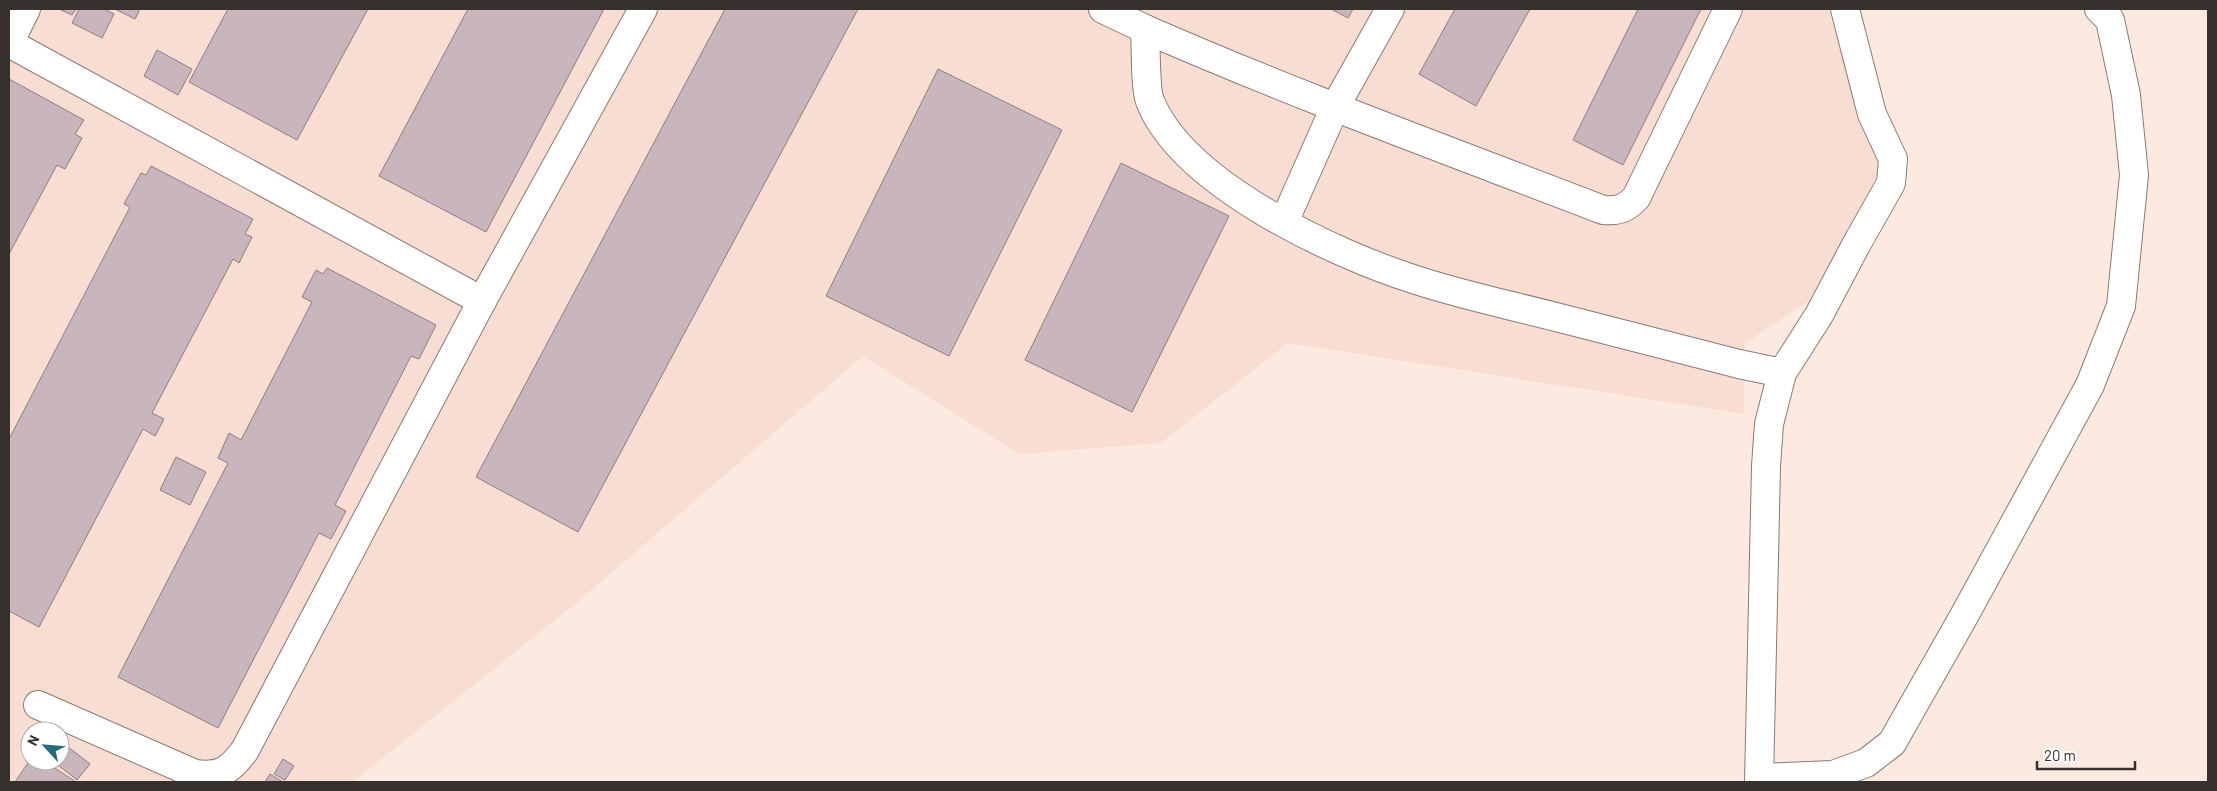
<svg xmlns="http://www.w3.org/2000/svg" width="2217" height="791" viewBox="0 0 2217 791" font-family="Barlow,sans-serif">
<style>
.built{fill:#f7ddd2;fill-rule:evenodd}
.building{fill:#c9b6bc;stroke:#8f7d83}
.lines{fill:none;stroke-linecap:round;stroke-linejoin:round}
.minor-casing{stroke:#8a7a72;stroke-width:30}
.minor{stroke:#fff;stroke-width:28}
</style>
<rect width="100%" height="100%" fill="#fceae1"/>
<path class="built" d="M9 9H1828L1884 176 1809 301 1744 344V414L1288 343 1161 443 1019 454 863 356 574 605 353 782H9ZM30 731H60V761H30Z"/>
<g class="building">
<polygon points="59,9 76,9 72,15"/>
<polygon points="79,9 104,9 114,14 102,38 72,23"/>
<polygon points="115,9 140,9 135,19"/>
<polygon points="228,9 368,9 297,140 189,82"/>
<polygon points="468,9 604,9 486,232 379,176"/>
<polygon points="725,9 858,9 578,532 476,477"/>
<polygon points="1331,9 1353,9 1348,18"/>
<polygon points="1455,9 1530,9 1476,106 1419,74"/>
<polygon points="1638,9 1701,9 1623,165 1573,140"/>
<polygon points="157,50 192,69 178,95 144,76"/>
<polygon points="938,69 1062,130 949,356 826,296"/>
<polygon points="9,79 84,120 75,134 82,138 65,169 57,165 9,254"/>
<polygon points="1121,163 1229,216 1132,412 1025,360"/>
<polygon points="151,166 253,219 245,234 252,237 239,263 233,259 152,413 164,419 155,436 143,429 39,627 9,611 9,439 130,207 124,204 141,173 146,175"/>
<polygon points="327,268 436,325 419,359 411,356 335,505 346,511 331,539 319,533 218,728 118,677 228,463 218,458 229,433 241,440 312,302 302,297 316,270 323,274"/>
<polygon points="176,457 206,472 190,505 160,490"/>
<polygon points="63,743 90,764 77,780 53,761 60,761 60,746"/>
<polygon points="283,759 294,766 285,780 274,774"/>
<polygon points="30,760 44,761 76,782 15,782"/>
<polygon points="270,774 283,782 265,782"/>
</g>
<g class="lines">
<defs>
<g id="minor">
<path d="M1103 9 1145 29C1146 44 1145 89 1150 101 1183 184 1334 254 1416 280 1462 295 1509 305 1556 317 1617 333 1678 348 1739 364L1782 373"/>
<path d="M1145 29C1296 95 1450 151 1603 210 1619 211 1625 209 1636 198L1728 9"/>
<polyline points="9,43 482,301"/>
<polyline points="9,43 26,9"/>
<polyline points="1284,222 1335,107 1390,9"/>
<path d="M38 705 195 774C220 777 230 771 245 750L482 301 643 9"/>
<polyline points="1760,778 1833,775 1866,763 1892,743 1964,616 2090,385 2121,306 2134,175 2126,95 2110,20 2099,9"/>
<polyline points="1759,782 1766,466 1769,424 1782,373 1819,315 1856,245 1891,183 1893,159 1872,114 1845,9"/>
</g>
</defs>
<use href="#minor" class="minor-casing"/>
<use href="#minor" class="minor"/>
</g>
<rect width="2217" height="791" fill="none" stroke="#37312d" stroke-width="20"/>
<g transform="translate(45 746) rotate(296)"><circle r="24" fill="#ffffff" stroke="#afadab"/>
<path d="M0-4L9 19L0 12L-9 19Z" fill="#276c7c"/>
<text y="-8" font-size="14" font-weight="bold" text-anchor="middle" fill="#37312d">N</text>
</g>
<path d="M2037 761v8h98v-8" fill="none" stroke="#37312d" stroke-width="2.5"/>
<text x="2044" y="761" font-size="15" fill="#37312d" stroke="#ffffff" stroke-width="4" paint-order="stroke">20 m</text>
</svg>
